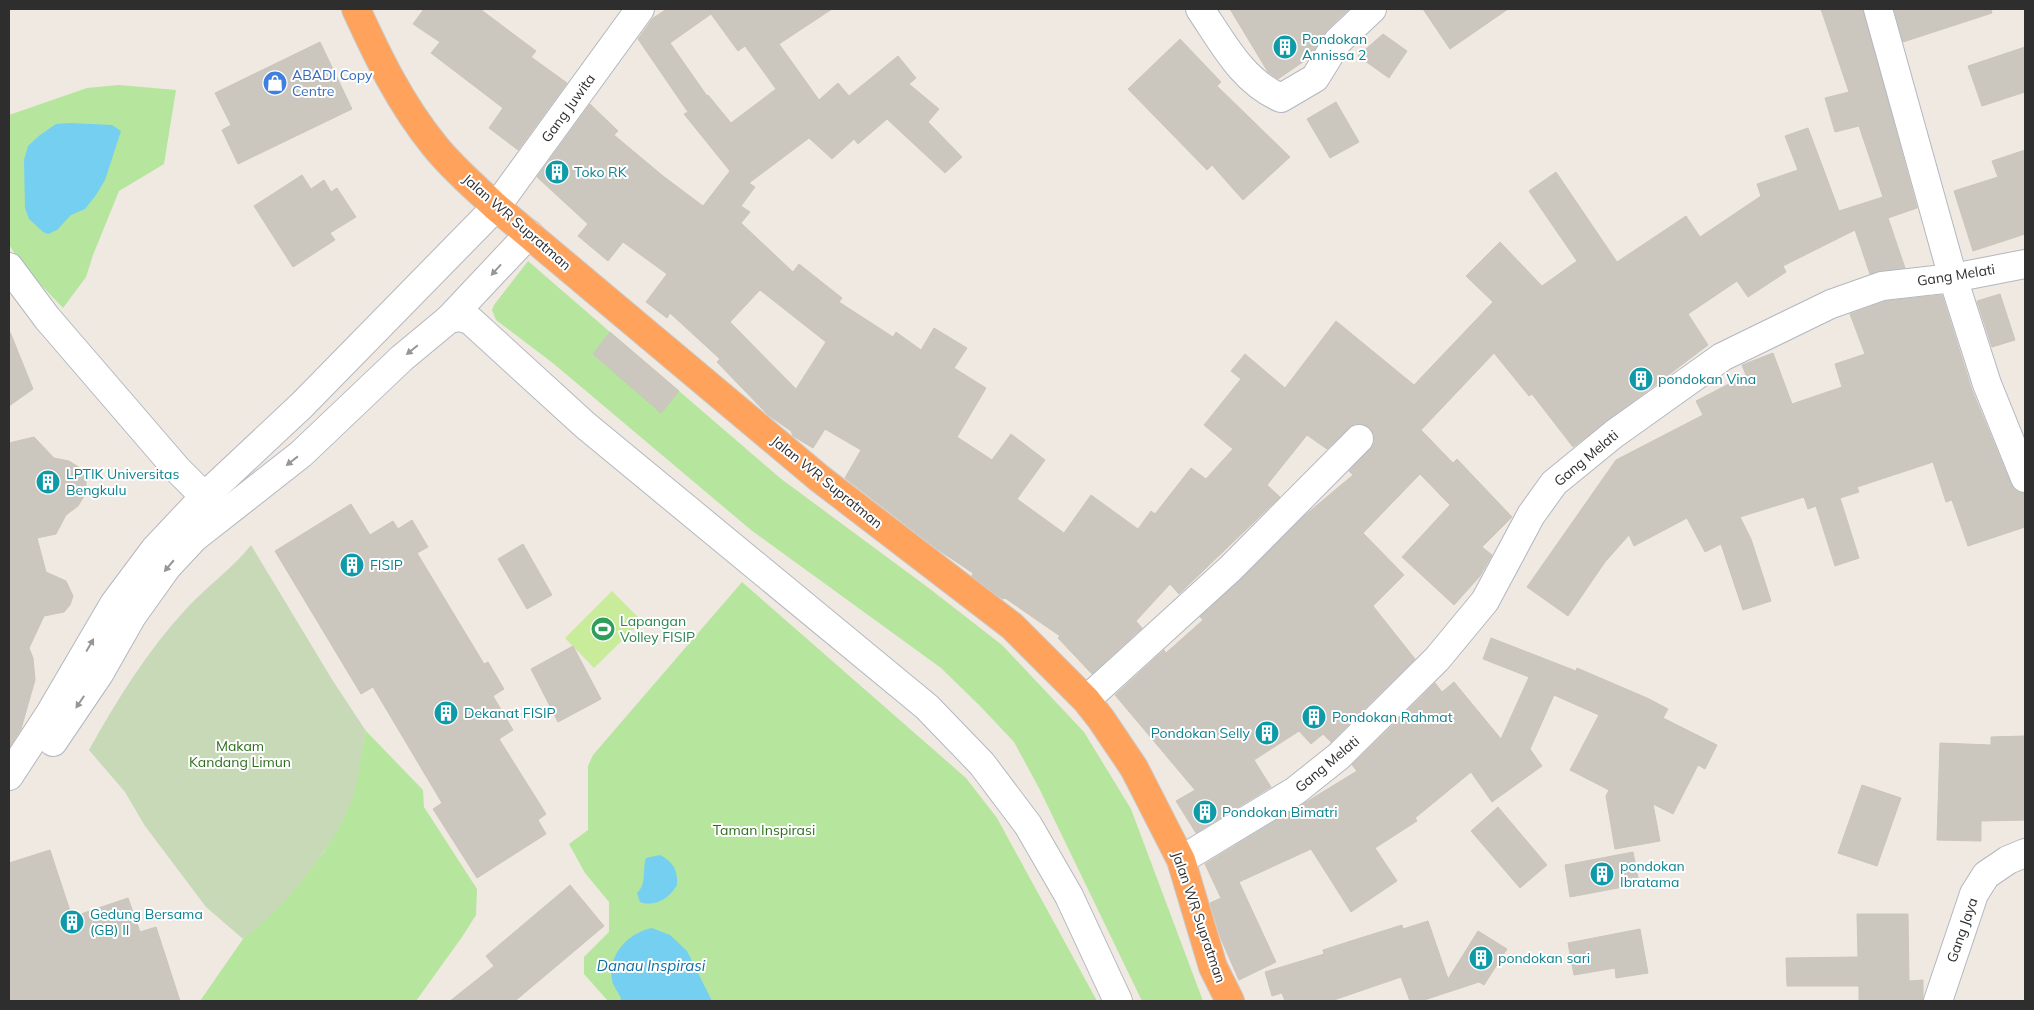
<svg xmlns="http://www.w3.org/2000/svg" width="2034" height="1010" viewBox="0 0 2034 1010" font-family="Mulish,sans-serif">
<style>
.green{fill:#b6e59e}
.cemetery{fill:#c8d9b8}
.pitch{fill:#c9ec9a}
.water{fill:#75cff0}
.building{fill:#cbc7bf;stroke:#cbc5ba;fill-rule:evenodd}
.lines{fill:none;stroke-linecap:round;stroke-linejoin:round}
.minor-casing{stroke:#b4b7c1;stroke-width:30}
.highway-casing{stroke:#c9c9c9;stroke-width:30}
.minor{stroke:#fff;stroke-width:28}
.highway{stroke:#ffa35c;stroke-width:28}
.oneway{fill:#969696}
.labels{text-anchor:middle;stroke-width:4;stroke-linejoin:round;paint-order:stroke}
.culture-label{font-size:14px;fill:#0d838f;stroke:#fff;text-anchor:start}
.shop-label{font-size:14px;fill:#366cbe;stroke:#fff;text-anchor:start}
.street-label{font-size:14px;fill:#2e2e2e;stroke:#fff}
.leisure-label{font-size:14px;fill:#27864d;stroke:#fff;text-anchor:start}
.park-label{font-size:14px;fill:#2c6e1b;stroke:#fff}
.water-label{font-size:15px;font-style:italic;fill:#0d6fa3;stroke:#fff}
</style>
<rect width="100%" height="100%" fill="#efe9e1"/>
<g class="green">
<polygon points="119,85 176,90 164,164 119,191 93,255 86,277 63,308 25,268 9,245 9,115 87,88"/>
<polygon points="528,261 610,332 593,354 661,412 679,391 780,478 930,589 1002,645 1084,732 1131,809 1203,1001 1142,1001 1039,788 1014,742 980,706 941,668 751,530 554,364 496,320 492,310 494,305"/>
<polygon points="742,582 966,778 997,818 1097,1001 608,1001 584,974 584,957 609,932 609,902 585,873 569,844 588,830 588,766 593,755"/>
<polygon points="366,731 423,790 424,807 477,889 476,915 462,937 416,1001 200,1001 243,939 288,896 324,852 360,758"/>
</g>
<path class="cemetery" d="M251 545 333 681 366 731C361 753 359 782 351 802 333 848 283 910 243 939L206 907 145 826 125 792 89 750C117 700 147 651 186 609 207 586 232 569 251 545Z"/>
<polygon class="pitch" points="612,591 642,621 594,668 565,638"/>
<g class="water">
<polygon points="69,123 112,125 121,131 105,180 96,195 85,209 71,215 57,230 48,234 43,232 29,219 25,208 24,160 28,146 40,135 56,124"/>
<path d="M660 855C674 862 678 871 677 885 669 899 655 907 640 902L637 893C647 884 642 870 646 858Z"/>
<path d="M652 928 670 935 687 951 712 1001H620L621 998C618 992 613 986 612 980 608 954 628 933 652 928Z"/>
</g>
<g class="building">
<polygon points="424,9 480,9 536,51 531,57 567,83 518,150 489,128 503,108 431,53 440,42 413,24"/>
<path d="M667 9H832L779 44 819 100 838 83 849 96 898 56 916 78 909 84 939 109 928 122 962 157 945 173 887 119 858 144 854 139 832 159 809 138 749 183 755 187 741 206 750 212 741 223 793 272 799 264 842 298 839 302 893 337 896 332 921 350 934 328 967 348 954 368 986 388 957 437 992 460 1011 434 1045 460 1017 499 1064 533 1091 495 1138 529 1151 511 1155 514 1191 468 1206 479 1233 449 1204 425 1241 379 1231 371 1245 354 1285 388 1336 321 1414 385 1493 302 1466 276 1500 242 1542 286 1577 261 1529 191 1556 172 1617 262 1686 216 1700 237 1761 196 1757 184 1798 170 1785 136 1808 128 1839 211 1883 197 1859 126 1835 132 1825 98 1849 92 1821 9H1863L1917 208 1888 218 1905 268 1870 274 1855 230 1783 266 1786 272 1748 297 1737 281 1688 314 1708 345 1573 447 1532 394 1529 396 1494 353 1421 430 1453 463 1457 459 1512 517 1482 547 1492 555 1480 576 1454 605 1402 557 1450 505 1420 474 1363 533 1404 575 1373 606 1415 659 1331 742 1323 734 1311 744 1299 731 1254 760 1271 787 1196 833 1176 801 1195 790 1115 695 1164 650 1166 653 1203 620 1200 617 1303 517 1353 475 1349 471 1374 443V435L1370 428 1362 424H1354L1327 449 1307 435 1267 485 1280 497 1179 594 1170 584 1136 621 1142 628 1092 674 1058 638 1060 636 1005 598 1003 599 998 596 972 576 973 573 937 549 845 478 861 450 825 429 813 448 793 436 791 431 768 415 717 362 720 359 670 313 667 318 646 302 667 274 623 242 608 261 578 236 588 224 537 177 590 104 618 131 614 135 663 176 703 206 730 171 684 114 688 112 638 39 653 18ZM711 14 738 51 745 46 776 89 731 123 708 95 707 96 670 43ZM760 290 826 342 796 389 730 322Z"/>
<polygon points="1230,9 1349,9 1327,30 1310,57 1278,79 1268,72"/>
<polygon points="1423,9 1508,9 1450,49"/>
<polygon points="1894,9 1991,9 1992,13 1903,42"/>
<polygon points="1383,34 1407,51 1389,78 1358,56"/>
<polygon points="1180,39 1221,82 1217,86 1290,157 1243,200 1212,165 1207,170 1128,89"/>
<polygon points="320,42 352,109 238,164 222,130 231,125 215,93"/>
<polygon points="2025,47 2025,92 1982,106 1968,66"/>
<polygon points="1336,102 1359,142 1330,158 1307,119"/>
<polygon points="2025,150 2025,234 1973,251 1954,191 1998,177 1992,161"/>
<polygon points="302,175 311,189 324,180 331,192 337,188 356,217 330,233 335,240 293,267 254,206"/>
<polygon points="2000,294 2015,340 1992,347 1977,301"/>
<polygon points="1942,295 1972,390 2011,484 2018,492 2025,493 2025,527 1968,546 1952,500 1946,502 1933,462 1857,487 1859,492 1840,498 1859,558 1835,566 1816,506 1808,509 1804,497 1740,517 1751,539 1771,601 1743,610 1721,544 1705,552 1687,518 1634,546 1629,535 1605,562 1568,616 1527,587 1616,460 1703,415 1696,401 1746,375 1742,365 1773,353 1792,404 1842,387 1835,364 1865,354 1850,314 1886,301"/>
<polygon points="10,332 33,389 9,406 9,333"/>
<polygon points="610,332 679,391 661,413 593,354"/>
<polygon points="34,437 54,458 69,461 80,468 86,480 86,493 78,506 66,515 56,534 37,538 46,572 66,581 73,596 70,605 64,612 44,616 29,648 33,658 35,680 21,729 9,748 9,443"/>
<polygon points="351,504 370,535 393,521 398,529 412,520 428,547 417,553 484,664 488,662 504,689 493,696 513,730 499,739 546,814 538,820 546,834 477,878 433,809 442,803 373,687 361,694 275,551"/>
<polygon points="523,544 552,595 527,609 498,559"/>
<polygon points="1491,638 1576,671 1577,668 1647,698 1668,709 1663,718 1717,745 1705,769 1698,765 1673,814 1653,804 1660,841 1615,849 1606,796 1609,790 1570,770 1599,715 1554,695 1530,749 1542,766 1492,802 1471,772 1415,818 1417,821 1375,848 1397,881 1351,912 1311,849 1239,882 1276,962 1239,980 1221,939 1210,903 1221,898 1205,864 1357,771 1352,765 1435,683 1442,692 1454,682 1501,739 1529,677 1483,659"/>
<polygon points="573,646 601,699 558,722 531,669"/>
<polygon points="2025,736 2025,820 1981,821 1981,841 1937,840 1940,743 1991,745 1991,737"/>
<polygon points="1862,785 1901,798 1877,866 1838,853"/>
<polygon points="1498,807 1547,865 1520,888 1471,831"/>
<polygon points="50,850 72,917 128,898 140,932 156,927 180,1001 9,1001 9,863"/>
<polygon points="1633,852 1639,884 1570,897 1565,865"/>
<polygon points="570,885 604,926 515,1001 450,1001 494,966 486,956"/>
<polygon points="1857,914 1908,914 1909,981 1923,980 1923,1001 1859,1001 1859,986 1787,986 1786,958 1858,957"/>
<polygon points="1428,921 1448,979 1478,931 1507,949 1484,985 1479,982 1421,1001 1410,1001 1401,977 1331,1001 1285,1001 1282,993 1272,996 1265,972 1324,954 1323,950 1354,940 1402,925 1403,929"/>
<polygon points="1640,929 1648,973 1616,978 1615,968 1574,975 1568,943"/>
</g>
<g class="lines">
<defs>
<g id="minor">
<path d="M1200 9C1223 43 1242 81 1281 98L1315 78 1338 41 1372 9"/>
<polyline points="1878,9 1953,278 1987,384 2025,478"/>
<polyline points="9,267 47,318 177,469 217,509"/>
<polyline points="449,319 459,317 470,320 585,425 927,707 982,764 1028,825 1069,896 1118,1001"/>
<polyline points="1086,700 1231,568 1359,439"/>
<polyline points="53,742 99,674 132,616 167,567 194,538 301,454 402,358 449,319 529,234"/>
<polyline points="9,776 49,715 114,604 155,549 205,496 302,405 496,207 640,9"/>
<polyline points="1181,860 1295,791 1339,756 1437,659 1485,601 1531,515 1554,483 1614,434 1722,357 1831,304 1882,286 1953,278 2025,264"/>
<polyline points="1938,1001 1974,894 1986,875 2008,860 2025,853"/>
</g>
<path id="highway" d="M356 9C378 57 400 103 434 145 452 168 475 187 496 207L819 478 1012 626 1086 700 1101 719 1134 768 1181 860 1213 967 1230 1001"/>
</defs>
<use href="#minor" class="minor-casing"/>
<use href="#highway" class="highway-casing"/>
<use href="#minor" class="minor"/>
<use href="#highway" class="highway"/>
</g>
<defs><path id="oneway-solid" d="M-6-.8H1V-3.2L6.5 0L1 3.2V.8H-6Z" transform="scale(1.25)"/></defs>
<g class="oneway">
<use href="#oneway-solid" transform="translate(496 270) rotate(132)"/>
<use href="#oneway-solid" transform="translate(412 350) rotate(141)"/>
<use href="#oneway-solid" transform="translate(292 461) rotate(142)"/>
<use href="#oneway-solid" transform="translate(169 566) rotate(130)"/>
<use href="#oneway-solid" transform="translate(90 645) rotate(-60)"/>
<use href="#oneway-solid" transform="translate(80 702) rotate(124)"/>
</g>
<defs>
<symbol id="building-disc" viewBox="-11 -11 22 22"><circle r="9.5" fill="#0f9aa8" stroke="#fff"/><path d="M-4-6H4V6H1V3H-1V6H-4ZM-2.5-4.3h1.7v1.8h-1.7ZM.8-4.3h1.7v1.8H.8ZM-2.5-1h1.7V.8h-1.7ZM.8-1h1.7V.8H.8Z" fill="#fff"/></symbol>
<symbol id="shop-disc" viewBox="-11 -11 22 22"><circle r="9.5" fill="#3f7fe0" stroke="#fff"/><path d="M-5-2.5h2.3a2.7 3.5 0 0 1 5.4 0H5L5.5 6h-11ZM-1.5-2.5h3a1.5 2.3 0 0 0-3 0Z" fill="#fff"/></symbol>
<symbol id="stadium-disc" viewBox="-11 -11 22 22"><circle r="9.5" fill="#2e9e5b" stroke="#fff"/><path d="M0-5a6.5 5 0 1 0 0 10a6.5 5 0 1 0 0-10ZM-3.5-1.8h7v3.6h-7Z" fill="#fff"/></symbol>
</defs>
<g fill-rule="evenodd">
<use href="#building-disc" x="1271" y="33" width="28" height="28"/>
<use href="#shop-disc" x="261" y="69" width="28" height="28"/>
<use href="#building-disc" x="543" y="158" width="28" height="28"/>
<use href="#building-disc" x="1627" y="365" width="28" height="28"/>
<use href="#building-disc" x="34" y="468" width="28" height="28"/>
<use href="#building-disc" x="338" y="551" width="28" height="28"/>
<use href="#stadium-disc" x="589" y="615" width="28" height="28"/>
<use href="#building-disc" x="432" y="699" width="28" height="28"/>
<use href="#building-disc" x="1300" y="703" width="28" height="28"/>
<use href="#building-disc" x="1253" y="719" width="28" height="28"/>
<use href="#building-disc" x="1191" y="798" width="28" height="28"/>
<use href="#building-disc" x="1588" y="860" width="28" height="28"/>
<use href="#building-disc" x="58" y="908" width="28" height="28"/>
<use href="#building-disc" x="1467" y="944" width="28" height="28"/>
</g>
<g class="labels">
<g class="culture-label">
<text x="1302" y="44">Pondokan<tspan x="1302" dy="16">Annissa 2</tspan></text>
<text x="574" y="177">Toko RK</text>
<text x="1658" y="384">pondokan Vina</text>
<text x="66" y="479">LPTIK Universitas<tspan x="66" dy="16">Bengkulu</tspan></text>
<text x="370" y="570">FISIP</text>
<text x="464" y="718">Dekanat FISIP</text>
<text x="1332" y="722">Pondokan Rahmat</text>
<text x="1250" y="738" text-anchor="end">Pondokan Selly</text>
<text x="1222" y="817">Pondokan Bimatri</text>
<text x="1620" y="871">pondokan<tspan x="1620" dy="16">Ibratama</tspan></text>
<text x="90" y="919">Gedung Bersama<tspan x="90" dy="16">(GB) II</tspan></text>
<text x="1498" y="963">pondokan sari</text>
</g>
<g class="shop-label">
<text x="292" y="80">ABADI Copy<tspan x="292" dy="16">Centre</tspan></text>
</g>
<g class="street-label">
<text transform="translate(568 108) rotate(-54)" y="5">Gang Juwita</text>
<text transform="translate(517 222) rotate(41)" y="5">Jalan WR Supratman</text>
<text transform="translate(1956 275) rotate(-9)" y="5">Gang Melati</text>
<text transform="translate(1586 458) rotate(-40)" y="5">Gang Melati</text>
<text transform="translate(827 482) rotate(39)" y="5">Jalan WR Supratman</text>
<text transform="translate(1327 764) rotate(-40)" y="5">Gang Melati</text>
<text transform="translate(1199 917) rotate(71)" y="5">Jalan WR Supratman</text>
<text transform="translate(1962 930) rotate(-71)" y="5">Gang Jaya</text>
</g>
<g class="leisure-label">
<text x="620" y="626">Lapangan<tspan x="620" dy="16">Volley FISIP</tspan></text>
</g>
<g class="park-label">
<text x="240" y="751">Makam<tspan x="240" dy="16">Kandang Limun</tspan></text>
<text x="764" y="835">Taman Inspirasi</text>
</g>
<g class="water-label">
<text x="651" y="971">Danau Inspirasi</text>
</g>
</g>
<rect width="2034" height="1010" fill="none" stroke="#2e2e2e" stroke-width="20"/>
</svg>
